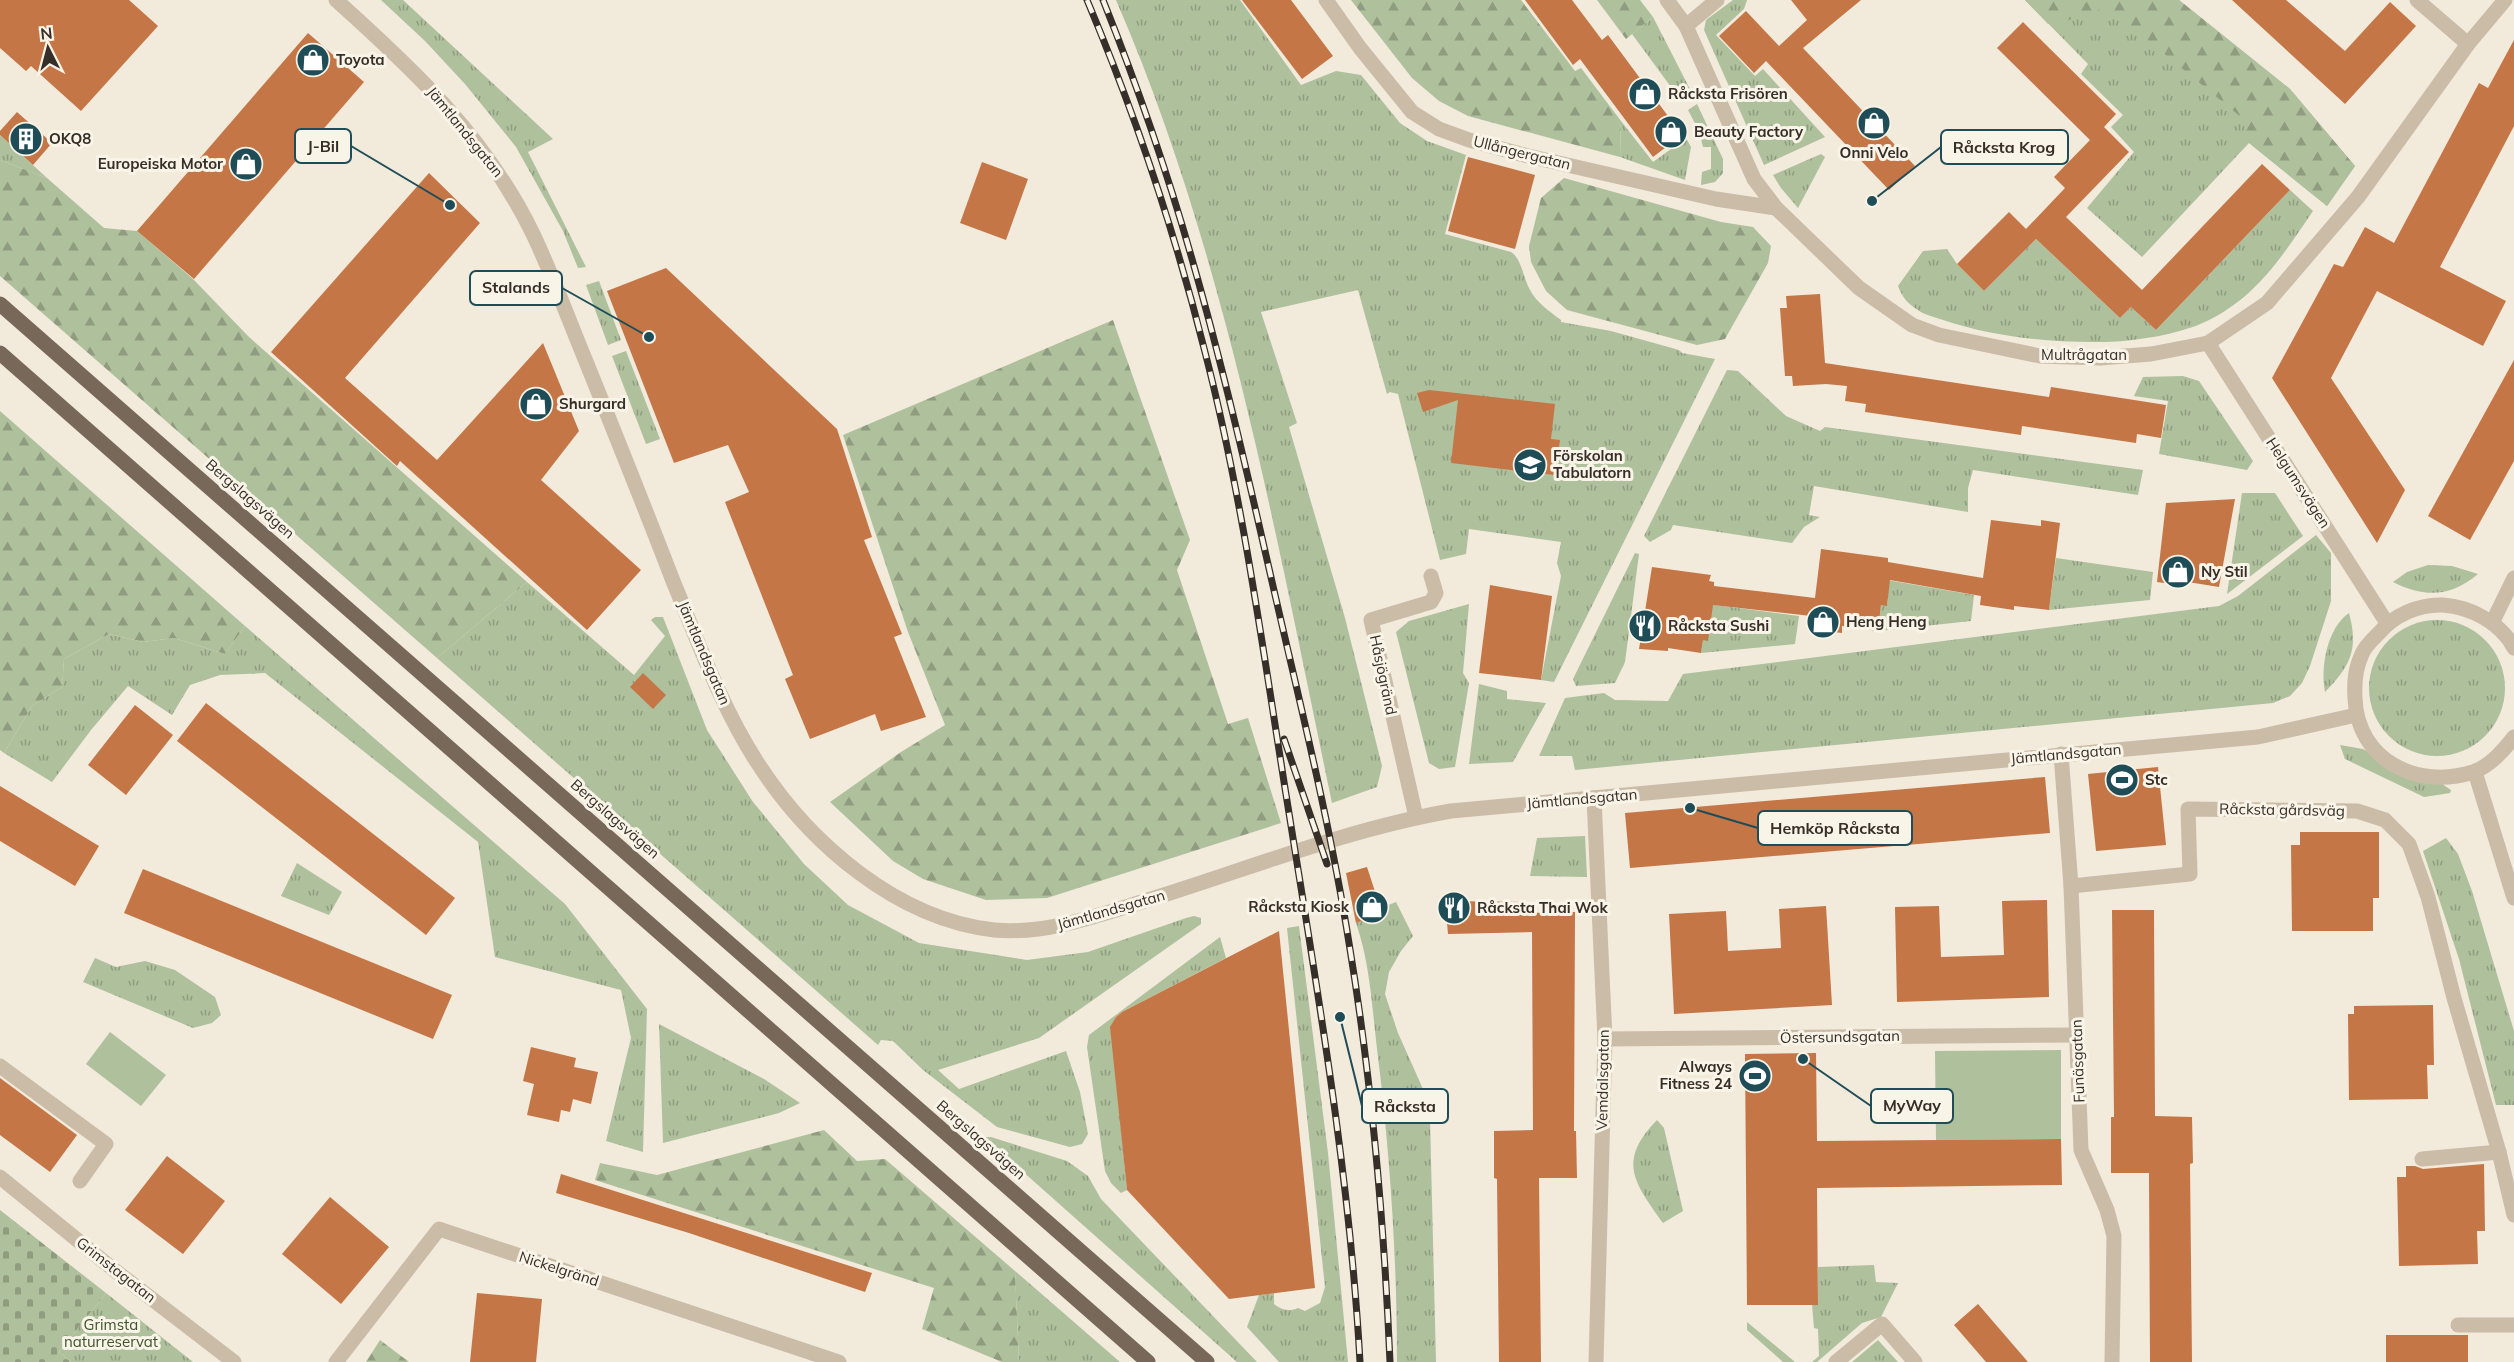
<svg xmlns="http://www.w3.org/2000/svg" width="2514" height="1362" viewBox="0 0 2514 1362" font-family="Mulish,sans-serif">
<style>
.grass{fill:url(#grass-tufts)}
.forest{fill:url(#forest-firs)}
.cemetery{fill:url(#cemetery-stones)}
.pitch{fill:#afc09c}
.building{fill:#c47647}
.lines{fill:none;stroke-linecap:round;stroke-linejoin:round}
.minor{stroke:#cabca7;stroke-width:15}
.major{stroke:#786859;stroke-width:15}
.rail-casing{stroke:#362e28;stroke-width:7}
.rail{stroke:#f9f4e8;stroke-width:4.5;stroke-dasharray:14;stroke-linecap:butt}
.labels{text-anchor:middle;stroke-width:6;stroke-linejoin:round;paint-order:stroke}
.poi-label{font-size:15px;font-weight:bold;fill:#362e28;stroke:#f9f4e8;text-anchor:start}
.street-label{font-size:15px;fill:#362e28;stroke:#f9f4e8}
.park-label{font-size:15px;fill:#40542c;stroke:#f9f4e8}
.leader{fill:none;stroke:#1e4c57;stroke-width:2}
.callout-dot{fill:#1e4c57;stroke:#f9f4e8;stroke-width:2}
.callout{fill:#f9f4e8;stroke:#1e4c57;stroke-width:2}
.callout-label{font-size:16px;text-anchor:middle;font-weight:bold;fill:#362e28}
</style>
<defs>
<pattern id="grass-tufts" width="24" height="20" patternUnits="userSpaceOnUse" patternTransform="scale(1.5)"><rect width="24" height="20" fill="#afc09c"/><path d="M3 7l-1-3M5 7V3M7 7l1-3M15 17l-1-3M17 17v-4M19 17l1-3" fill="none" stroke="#8f9c7f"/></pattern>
<pattern id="forest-firs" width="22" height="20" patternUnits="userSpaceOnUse" patternTransform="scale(1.5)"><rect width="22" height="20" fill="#afc09c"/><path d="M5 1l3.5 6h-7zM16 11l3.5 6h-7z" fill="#8f9c7f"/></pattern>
<pattern id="cemetery-stones" width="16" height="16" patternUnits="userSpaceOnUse" patternTransform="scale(1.5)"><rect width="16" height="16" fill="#afc09c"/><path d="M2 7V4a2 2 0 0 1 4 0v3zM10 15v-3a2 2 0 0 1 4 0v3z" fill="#8f9c7f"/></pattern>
</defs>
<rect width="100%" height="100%" fill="#f2eadb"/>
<g class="grass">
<polygon points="381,0 403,0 553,139 528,152 586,267 578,268 563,231 516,147 465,84 425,41"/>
<path d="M1116 0H1240L1301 85 1336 71 1361 75 1400 123 1427 141 1466 155 1445 234 1511 252C1522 259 1523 278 1530 290 1537 303 1549 311 1561 320V322L1611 331 1679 350 1682 353 1715 359 1554 682 1541 680 1561 576 1557 563 1561 542 1469 529 1466 554 1440 560 1398 394 1390 392 1387 394 1358 290 1261 312 1297 423 1289 427 1345 618 1382 766 1377 787 1332 803C1276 536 1225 251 1116 0Z"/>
<polygon points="1733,0 1747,0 1744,9 1716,35 1755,76 1763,69 1825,137 1764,165 1704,30 1706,20"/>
<polygon points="2025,0 2179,0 2290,89 2355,166 2327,206 2249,143 2142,257 2087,208 2134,152 2111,127 2123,115 2081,74 2088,64"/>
<polygon points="1653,17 1693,95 1682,102 1632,34"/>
<polygon points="1697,104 1723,159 1723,173 1715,182 1701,185 1702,172 1711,169 1711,147 1703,147 1699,131 1688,110"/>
<polygon points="1621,121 1653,162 1686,138 1691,147 1685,180 1620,157"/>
<polygon points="0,135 47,178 0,160"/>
<polygon points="1821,154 1825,157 1798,208 1781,188 1773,175"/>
<path d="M2290 190 2313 211C2283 255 2257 297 2207 321 2178 335 2136 341 2105 342 2051 343 1994 337 1943 320 1935 317 1924 315 1918 310 1908 304 1902 297 1898 286L1923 251 1947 249 1957 264 1984 291 2036 239 2120 318 2131 307 2156 330Z"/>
<polygon points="599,281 621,340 608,345 586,285"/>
<polygon points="626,351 660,439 646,444 612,356"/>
<polygon points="1727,370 1738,371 1786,416 1820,431 1825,427 2143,470 2138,495 1973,470 1968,488 1968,512 1814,486 1809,515 1820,517 1804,527 1792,543 1673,525 1671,530 1650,542 1644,536"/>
<polygon points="2183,376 2199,381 2253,461 2247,470 2159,454 2168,401 2134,396 2143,377"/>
<polygon points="2242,493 2275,493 2303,536 2227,594"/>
<polygon points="2316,535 2331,553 2331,601 2310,666 2302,683 2290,696 2273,703 1575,770 1572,756 1539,756 1565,698 1604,693 1615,700 1668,701 1683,674 2219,606 2238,596"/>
<polygon points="1635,553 1639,554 1625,662 1615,683 1576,686 1573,679"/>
<polygon points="2056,558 2153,572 2150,600 2049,610"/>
<path d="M2428 565 2452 566 2478 574C2451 597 2424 598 2393 582L2407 572Z"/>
<polygon points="1887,580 1974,595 1971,621 1878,631 1881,605 1887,605 1888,599 1885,599"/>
<polygon points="527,582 634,675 665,636 651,620 655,617 663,617 707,730 753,802 804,864 848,905 919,943 1027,960 1088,952 1186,918 1194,916 1201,918 1201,924 1039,1038 938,1070 959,1089 1066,1051 1080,1092 1088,1134 1082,1144 1070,1147 997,1127 923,1070 893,1041 881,1040 878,1045 437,658"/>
<polygon points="1469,604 1463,673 1469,683 1455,767 1439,769 1429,763 1396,632 1409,621"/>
<polygon points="1707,604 1799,616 1795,644 1701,653 1703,640 1708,640"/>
<path d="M2349 613C2359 650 2350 666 2325 692 2320 668 2327 628 2349 613Z"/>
<circle cx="2437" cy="688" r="68"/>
<polygon points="245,626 565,904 647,1009 643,1152 606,1141 631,1038 621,990 495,957 478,842 265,673 220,675 190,685 172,715 128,686 91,730 52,782 4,753 32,706 62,687 64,659 109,634 143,642 174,638 225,654"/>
<polygon points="1479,684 1507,691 1507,699 1546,703 1513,762 1469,764"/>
<polygon points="2340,745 2363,749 2376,757 2442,784 2451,790 2450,793 2424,797 2345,759"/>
<polygon points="1585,836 1587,877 1530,876 1537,838"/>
<polygon points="2446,838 2458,854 2472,891 2514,1031 2514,1105 2496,1105 2459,959 2423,851"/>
<polygon points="297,863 342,892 329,915 281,896"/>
<path d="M1396 902 1413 936 1401 951 1389 972 1385 994 1398 1033 1423 1089 1430 1119 1436 1362H1397C1397 1258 1390 1152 1377 1049 1372 1007 1370 963 1356 923L1382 913 1381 908Z"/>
<path d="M1299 926 1328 1153 1348 1362H1279L1247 1327 1259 1295 1274 1293V1304C1281 1310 1290 1312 1298 1308L1305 1311 1320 1303 1325 1287 1287 928Z"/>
<polygon points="1220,937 1226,958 1122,1012 1116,1017 1111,1027 1127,1190 1121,1193 1111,1183 1105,1171 1087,1047 1089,1035"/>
<polygon points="95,958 116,967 145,961 175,970 215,997 221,1015 212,1023 193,1028 83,982"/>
<polygon points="659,1024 764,1079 800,1103 779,1113 663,1143"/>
<path d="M1657 1120 1664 1128 1683 1211 1663 1223C1634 1182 1617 1161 1657 1120Z"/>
<polygon points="984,1137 991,1137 1067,1161 1088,1176 1101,1199 1257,1362 1237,1362"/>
<polygon points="1874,1265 1876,1282 1898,1283 1881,1317 1862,1323 1817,1362 1812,1362 1819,1356 1818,1329 1814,1328 1812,1305 1818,1304 1818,1267"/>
<polygon points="1015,1271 1120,1362 1019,1362"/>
<polygon points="106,1293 193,1362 71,1362 59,1352"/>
<polygon points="1747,1322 1795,1362 1783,1362 1747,1330"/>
<polygon points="1878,1340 1898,1362 1852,1362"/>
</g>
<g class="forest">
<polygon points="1351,0 1521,0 1575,71 1581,68 1621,121 1620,157 1468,116 1439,101 1412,78"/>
<polygon points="1597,0 1640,0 1653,17 1626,39"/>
<polygon points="2025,0 2179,0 2290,89 2355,166 2327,206 2249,143 2242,118 2108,7 2056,24 2048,24"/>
<polygon points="0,160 47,178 104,228 137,231 193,279 249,337 527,582 437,658 0,276"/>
<polygon points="1564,178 1721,222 1753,227 1771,246 1768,263 1725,339 1697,345 1567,310 1546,291 1531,262 1529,246 1541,198"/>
<polygon points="1113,320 1190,540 1177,570 1228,724 1248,718 1281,823 1047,898 986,900 923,879 893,861 830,802 901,752 945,725 908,632 843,435"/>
<polygon points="0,411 245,626 225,654 174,638 143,642 109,634 64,659 62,687 32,706 4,753 0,750"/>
<polygon points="824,1130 857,1161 885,1159 1015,1271 1019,1362 1002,1362 922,1329 934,1288 595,1180 600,1163 657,1175"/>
<polygon points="380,1340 409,1362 366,1362"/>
</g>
<polygon class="cemetery" points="0,1210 106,1293 59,1352 71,1362 0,1362"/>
<g class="pitch">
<polygon points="110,1032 166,1075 141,1106 86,1064"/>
<polygon points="2061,1050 2061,1139 1936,1140 1935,1051"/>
</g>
<g class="building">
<polygon points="0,0 129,0 158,26 81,111 31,66 26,71 0,48"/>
<polygon points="1242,0 1291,0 1333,56 1302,79"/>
<polygon points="1525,0 1572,0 1602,40 1608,35 1682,135 1653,157 1580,59 1573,65"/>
<polygon points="1791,0 1861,0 1803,48 1915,166 1889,190 1766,61 1754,73 1719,36 1746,11 1779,46 1807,20"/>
<polygon points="2232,0 2286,0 2345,51 2390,2 2416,26 2345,104"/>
<polygon points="2023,22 2116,114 2104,127 2129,152 2066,217 2142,290 2262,164 2290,190 2156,330 2131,307 2120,318 2036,239 1984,291 1957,264 2009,212 2026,229 2065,188 2054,177 2090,140 1997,48"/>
<polygon points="308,33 364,82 194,279 137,231"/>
<polygon points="2514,40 2514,126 2440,267 2506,301 2483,346 2377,291 2331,378 2405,490 2377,543 2272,378 2334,264 2343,267 2365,227 2394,243 2479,83 2488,88"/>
<polygon points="17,112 52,143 33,165 0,135 0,131"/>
<polygon points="1468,157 1535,175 1515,249 1448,231"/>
<polygon points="982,162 1028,179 1006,240 960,223"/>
<polygon points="429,173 480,223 345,378 437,460 543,343 579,431 541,480 641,570 587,630 400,461 397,466 271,352"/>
<polygon points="666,268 837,429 872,537 864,540 902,634 894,637 926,717 881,731 875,714 810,739 785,679 793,675 725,502 749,492 728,445 674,463 607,291"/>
<polygon points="1820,294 1825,363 2049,397 2051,387 2166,405 2161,438 2137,434 2136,443 2022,426 2021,435 1865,412 1866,404 1845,401 1847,386 1826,384 1793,386 1792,376 1785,376 1780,308 1787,308 1786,296"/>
<polygon points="2514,360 2514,461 2470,540 2428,516"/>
<polygon points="1429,390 1555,404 1551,439 1560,440 1555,475 1451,463 1458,400 1423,412 1417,393"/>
<polygon points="2235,499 2219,587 2188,582 2187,586 2157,582 2166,503"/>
<polygon points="1991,520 2041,526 2041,520 2060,523 2049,610 2014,606 2014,610 1980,605 1981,596 1890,580 1887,606 1881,605 1878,631 1842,626 1842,633 1809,629 1811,616 1713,605 1708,641 1703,640 1701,653 1668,648 1668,651 1639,649 1652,567 1711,575 1709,581 1714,582 1714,586 1815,598 1821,549 1888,558 1888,562 1983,578"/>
<polygon points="1490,585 1552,596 1541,680 1479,673"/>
<polygon points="643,673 666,695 653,709 630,687"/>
<polygon points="206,703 455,898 426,935 177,741"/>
<polygon points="135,705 173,735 126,795 88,765"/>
<polygon points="2158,767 2166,845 2096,851 2088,774"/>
<polygon points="2045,777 2050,833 1630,868 1625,813"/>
<polygon points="0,786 99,846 75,886 0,841"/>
<polygon points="2300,832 2379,832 2379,898 2373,898 2373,931 2292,931 2291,845 2300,845"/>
<polygon points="1367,867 1382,913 1356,923 1346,873"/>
<polygon points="143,869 452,995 433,1039 124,913"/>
<polygon points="2047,900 2049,997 1897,1002 1895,907 1939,906 1941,957 2004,955 2002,901"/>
<polygon points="1445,901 1526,902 1525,913 1575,912 1574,1131 1576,1131 1577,1178 1539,1178 1541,1362 1499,1362 1497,1179 1494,1178 1494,1131 1533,1130 1532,932 1448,934"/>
<polygon points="1826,906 1832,1005 1674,1014 1669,914 1726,911 1728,951 1781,948 1779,909"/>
<polygon points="2112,910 2154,910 2155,1116 2192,1117 2193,1163 2190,1164 2192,1362 2150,1362 2149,1173 2111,1173 2111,1117 2114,1117"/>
<polygon points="1279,931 1315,1288 1229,1299 1127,1190 1110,1027 1116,1017 1122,1012"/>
<polygon points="2433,1005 2434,1065 2427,1065 2428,1099 2349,1100 2348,1014 2354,1014 2354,1006"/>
<polygon points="531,1047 576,1058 574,1067 598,1072 591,1104 573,1099 570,1112 561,1110 559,1122 527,1115 534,1084 523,1081"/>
<polygon points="1816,1053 1817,1141 2061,1139 2062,1185 1817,1188 1818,1305 1747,1305 1745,1054"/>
<polygon points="0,1078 77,1135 50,1172 0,1135"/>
<polygon points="167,1156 225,1201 183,1254 125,1210"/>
<polygon points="2484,1164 2485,1231 2477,1231 2478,1264 2399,1266 2397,1177 2406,1177 2406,1166 2415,1166 2423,1169"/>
<polygon points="561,1174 872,1273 865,1292 689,1233 556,1193"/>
<polygon points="330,1197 389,1247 341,1304 282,1254"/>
<polygon points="477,1293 542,1299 536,1362 470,1362"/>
<polygon points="1978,1304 2028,1362 1986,1362 1954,1325"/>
<rect x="2386" y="1335" width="82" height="27"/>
</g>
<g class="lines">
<g class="minor">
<path d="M336 0C414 70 486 137 533 234 553 276 569 321 587 364 616 436 645 508 673 581 698 641 721 707 757 762 808 842 896 919 994 930 1046 935 1099 915 1148 900 1248 869 1348 829 1451 811L2258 737 2356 715"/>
<polyline points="1326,0 1360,48 1412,112 1439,129 1469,140 1528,156 1716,199 1776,208"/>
<polyline points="1667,0 1686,26 1754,179 1776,208 1859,288 1912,325 1939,335 2040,356 2100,358 2151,354 2208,343 2267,303 2358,197 2468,44 2505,0"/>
<polyline points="2417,0 2468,44"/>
<polyline points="1686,26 1717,0"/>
<polyline points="2208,343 2387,623"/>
<polyline points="2492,623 2514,578"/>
<path d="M2514 648C2501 623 2471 607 2443 605 2419 604 2394 615 2379 633 2373 639 2365 646 2362 654 2355 669 2354 682 2355 698 2357 760 2417 790 2473 772 2490 766 2503 751 2514 737"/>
<polyline points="2061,754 2071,886 2081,1150 2107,1210 2114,1236 2112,1362"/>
<polyline points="2475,772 2514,898"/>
<polyline points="1594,798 1605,1039 1596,1362"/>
<polyline points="1416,817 1371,620 1431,602 1436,593 1431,576"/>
<polyline points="2071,886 2190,874 2188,809 2357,811 2385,820 2409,844 2428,897 2454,998 2499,1152 2514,1215"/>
<polyline points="1605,1039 2076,1035"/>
<polyline points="0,1066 106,1144 80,1181"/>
<polyline points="2422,1159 2499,1152"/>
<polyline points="0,1177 113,1269 234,1362"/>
<polyline points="2458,1325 2514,1325"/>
<polyline points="336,1362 439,1229 839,1362"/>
<polyline points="1836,1362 1882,1324 1915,1362"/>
</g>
<g class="major">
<polyline points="0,304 1207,1362"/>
<polyline points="0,353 1148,1362"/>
</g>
<defs>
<g id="rail">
<path d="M1087 0C1135 114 1175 232 1205 352 1244 503 1264 659 1289 813 1318 995 1350 1178 1360 1362"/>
<path d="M1103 0C1137 85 1167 171 1192 259 1223 367 1248 476 1273 586 1300 704 1330 823 1349 943 1372 1082 1384 1222 1390 1362"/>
<polyline points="1284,739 1327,864"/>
</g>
</defs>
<use href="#rail" class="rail-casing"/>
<use href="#rail" class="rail"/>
</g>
<defs>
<symbol id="shop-disc" viewBox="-11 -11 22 22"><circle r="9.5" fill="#1e4c57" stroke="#f9f4e8"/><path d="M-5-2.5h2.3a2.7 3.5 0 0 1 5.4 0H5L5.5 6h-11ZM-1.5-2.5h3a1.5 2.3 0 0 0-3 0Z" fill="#fff"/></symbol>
<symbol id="building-disc" viewBox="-11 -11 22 22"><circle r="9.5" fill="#1e4c57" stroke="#f9f4e8"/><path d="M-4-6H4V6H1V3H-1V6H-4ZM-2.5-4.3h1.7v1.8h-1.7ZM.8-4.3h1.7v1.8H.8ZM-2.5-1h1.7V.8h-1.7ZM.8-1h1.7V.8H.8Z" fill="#fff"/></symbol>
<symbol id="school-disc" viewBox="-11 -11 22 22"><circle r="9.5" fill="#1e4c57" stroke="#f9f4e8"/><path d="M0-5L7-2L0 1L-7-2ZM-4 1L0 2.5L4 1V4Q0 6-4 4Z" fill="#fff"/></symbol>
<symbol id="restaurant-disc" viewBox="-11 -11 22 22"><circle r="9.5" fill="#1e4c57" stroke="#f9f4e8"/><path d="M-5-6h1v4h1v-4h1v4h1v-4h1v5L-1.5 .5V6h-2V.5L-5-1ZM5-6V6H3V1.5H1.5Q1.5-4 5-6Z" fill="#fff"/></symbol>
<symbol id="stadium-disc" viewBox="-11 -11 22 22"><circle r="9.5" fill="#1e4c57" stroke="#f9f4e8"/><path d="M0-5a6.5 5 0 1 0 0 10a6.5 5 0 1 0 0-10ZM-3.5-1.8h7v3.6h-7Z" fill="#fff"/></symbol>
</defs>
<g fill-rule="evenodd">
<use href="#shop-disc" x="294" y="41" width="38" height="38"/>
<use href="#shop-disc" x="1626" y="75" width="38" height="38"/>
<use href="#shop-disc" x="1855" y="104" width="38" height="38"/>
<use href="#shop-disc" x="1652" y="113" width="38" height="38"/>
<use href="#building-disc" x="7" y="120" width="38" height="38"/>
<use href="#shop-disc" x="227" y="145" width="38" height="38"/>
<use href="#shop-disc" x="517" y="385" width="38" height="38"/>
<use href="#school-disc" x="1511" y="446" width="38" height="38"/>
<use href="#shop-disc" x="2159" y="553" width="38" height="38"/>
<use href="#shop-disc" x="1804" y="603" width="38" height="38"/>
<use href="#restaurant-disc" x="1626" y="607" width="38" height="38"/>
<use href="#stadium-disc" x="2103" y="761" width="38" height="38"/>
<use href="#shop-disc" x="1353" y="888" width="38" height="38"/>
<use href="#restaurant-disc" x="1435" y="889" width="38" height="38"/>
<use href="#stadium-disc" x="1736" y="1057" width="38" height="38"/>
</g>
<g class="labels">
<g class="poi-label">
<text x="336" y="65">Toyota</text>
<text x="1668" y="99">Råcksta Frisören</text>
<text x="1694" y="137">Beauty Factory</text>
<text x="49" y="144">OKQ8</text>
<text x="1874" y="158" text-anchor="middle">Onni Velo</text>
<text x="223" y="169" text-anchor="end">Europeiska Motor</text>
<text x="559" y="409">Shurgard</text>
<text x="1553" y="461">Förskolan<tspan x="1553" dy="17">Tabulatorn</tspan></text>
<text x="2201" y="577">Ny Stil</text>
<text x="1846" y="627">Heng Heng</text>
<text x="1668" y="631">Råcksta Sushi</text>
<text x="2145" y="785">Stc</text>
<text x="1349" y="912" text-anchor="end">Råcksta Kiosk</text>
<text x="1477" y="913">Råcksta Thai Wok</text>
<text x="1732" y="1072" text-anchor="end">Always<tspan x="1732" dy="17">Fitness 24</tspan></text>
</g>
<g class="street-label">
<text transform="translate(465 132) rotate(51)" y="5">Jämtlandsgatan</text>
<text transform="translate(1522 153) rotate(14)" y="5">Ullångergatan</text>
<text x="2084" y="360">Multrågatan</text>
<text transform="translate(2298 483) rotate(57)" y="5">Helgumsvägen</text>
<text transform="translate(250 499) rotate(41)" y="5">Bergslagsvägen</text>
<text transform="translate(704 653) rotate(67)" y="5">Jämtlandsgatan</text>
<text transform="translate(1383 675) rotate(78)" y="5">Håsjögränd</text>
<text transform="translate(2066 754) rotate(-5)" y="5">Jämtlandsgatan</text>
<text transform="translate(1582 799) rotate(-5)" y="5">Jämtlandsgatan</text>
<text transform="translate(2282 810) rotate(1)" y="5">Råcksta gårdsväg</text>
<text transform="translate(615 819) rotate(41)" y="5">Bergslagsvägen</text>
<text transform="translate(1111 910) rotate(-16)" y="5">Jämtlandsgatan</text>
<text transform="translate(1840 1037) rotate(-1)" y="5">Östersundsgatan</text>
<text transform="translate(2078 1061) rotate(-92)" y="5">Funäsgatan</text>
<text transform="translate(1603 1080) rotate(-89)" y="5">Vemdalsgatan</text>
<text transform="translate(981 1140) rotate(41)" y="5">Bergslagsvägen</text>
<text transform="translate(559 1269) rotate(18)" y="5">Nickelgränd</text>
<text transform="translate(116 1270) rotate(38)" y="5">Grimstagatan</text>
</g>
<g class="park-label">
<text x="111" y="1330">Grimsta<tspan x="111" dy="17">naturreservat</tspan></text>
</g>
</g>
<path class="leader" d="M450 205L351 146M1872 201L1941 147M649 337L562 288M1690 808L1758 828M1803 1059L1871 1106M1340 1017L1362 1106"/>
<g class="callout-dot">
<circle cx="450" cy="205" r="6"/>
<circle cx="1872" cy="201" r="6"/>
<circle cx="649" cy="337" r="6"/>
<circle cx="1690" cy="808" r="6"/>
<circle cx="1803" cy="1059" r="6"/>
<circle cx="1340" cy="1017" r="6"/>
</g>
<g class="callout">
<rect x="295" y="129" width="56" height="34" rx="6"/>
<rect x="1941" y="130" width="127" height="34" rx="6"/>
<rect x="470" y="271" width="92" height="34" rx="6"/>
<rect x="1758" y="811" width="154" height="34" rx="6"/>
<rect x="1871" y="1089" width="82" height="34" rx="6"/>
<rect x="1362" y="1089" width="86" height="34" rx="6"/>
</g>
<g class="callout-label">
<text x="323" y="152">J-Bil</text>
<text x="2004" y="153">Råcksta Krog</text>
<text x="516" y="293">Stalands</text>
<text x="1835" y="834">Hemköp Råcksta</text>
<text x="1912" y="1111">MyWay</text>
<text x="1405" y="1112">Råcksta</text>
</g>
<g transform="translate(48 48) rotate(354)" stroke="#f9f4e8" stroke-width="4.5" paint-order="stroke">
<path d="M0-4.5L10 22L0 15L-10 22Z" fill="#362e28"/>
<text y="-9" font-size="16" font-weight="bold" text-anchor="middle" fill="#362e28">N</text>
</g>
</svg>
